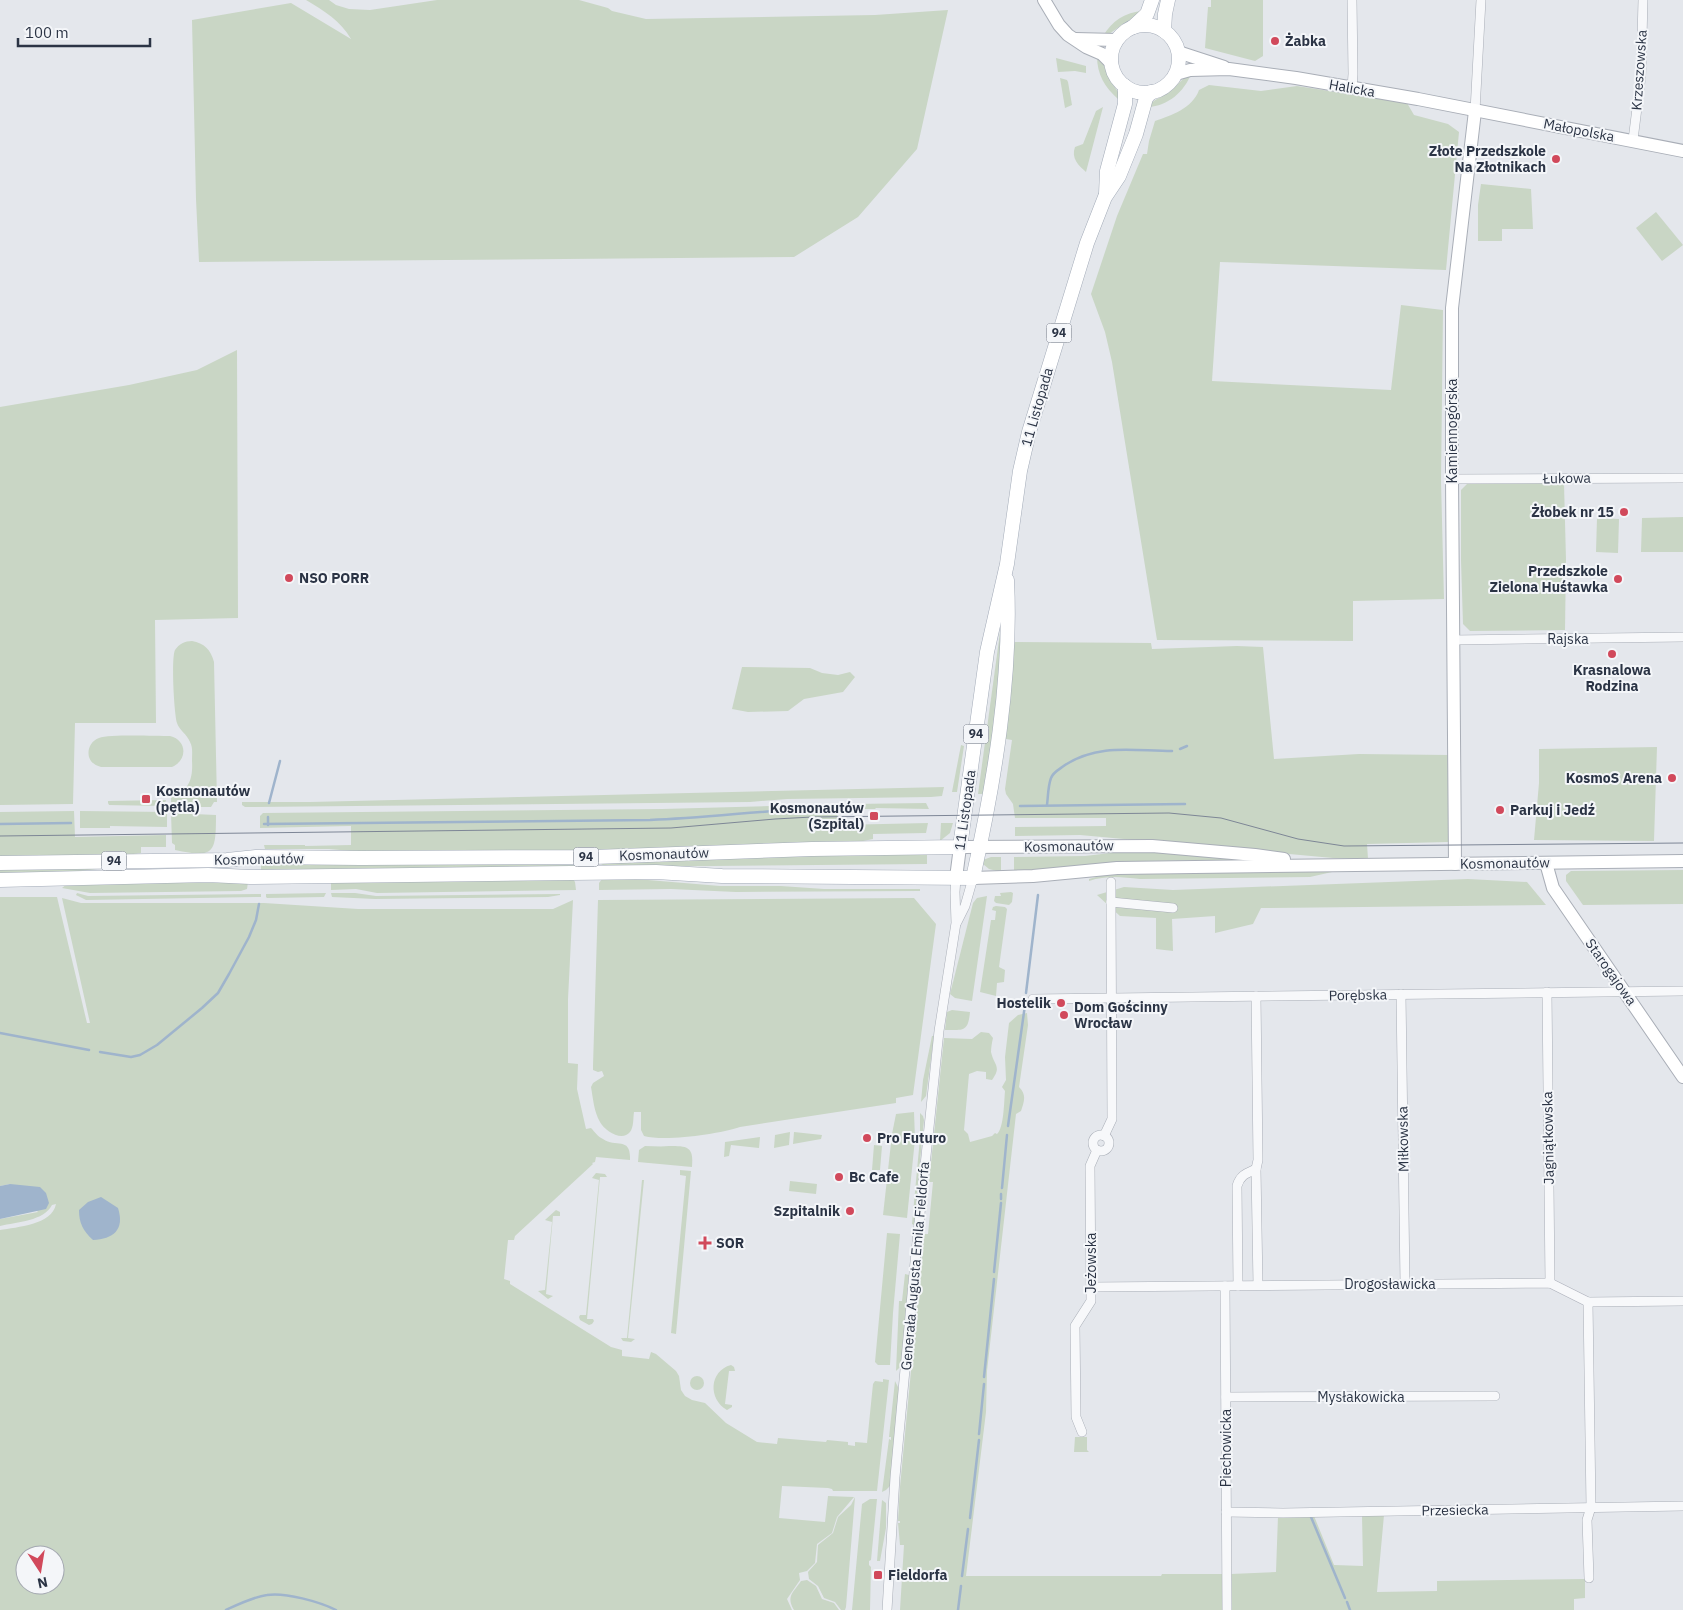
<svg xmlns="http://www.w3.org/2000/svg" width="1683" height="1610" viewBox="0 0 1683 1610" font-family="'IBM Plex Sans',sans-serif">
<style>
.green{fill:#c9d6c5;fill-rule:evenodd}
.water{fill:#9fb4cc}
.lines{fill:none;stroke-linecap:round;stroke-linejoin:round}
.stream{stroke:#9fb4cc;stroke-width:2.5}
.street-casing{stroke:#a9aeb7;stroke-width:10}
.secondary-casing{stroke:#a9aeb7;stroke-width:14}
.primary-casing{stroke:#a3abb8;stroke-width:15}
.street{stroke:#f7f8fa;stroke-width:9}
.secondary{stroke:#fff;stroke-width:12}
.primary{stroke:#fff;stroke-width:14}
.tram{stroke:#7d8696;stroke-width:1}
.poi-dot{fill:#d1495b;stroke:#f4f6f9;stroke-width:2}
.labels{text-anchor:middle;stroke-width:4;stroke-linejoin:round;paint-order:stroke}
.shield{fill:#f4f6f9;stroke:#676e7b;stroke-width:1}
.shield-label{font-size:12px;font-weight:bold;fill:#2b3445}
.poi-label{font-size:14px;font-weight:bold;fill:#2b3445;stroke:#f4f6f9;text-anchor:start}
.street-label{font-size:14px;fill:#2b3445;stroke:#f4f6f9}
</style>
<rect width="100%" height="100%" fill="#e4e7ec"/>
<g class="green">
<path d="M306 0H329L336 5 349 9 370 10 437 0H579L608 8 612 11 646 19 875 15 948 10 917 149 858 217 794 257 199 262 196 199 192 20 291 3 351 39C340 20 324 11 306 0Z"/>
<polygon points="1211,0 1263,0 1263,56 1255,61 1205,48 1208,7 1211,7"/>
<path d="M1143 11C1137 17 1132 19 1125 23 1116 28 1113 33 1103 36 1112 21 1125 12 1143 11Z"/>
<path d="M1097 56 1104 64 1110 80 1118 92V99C1105 87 1097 75 1097 56Z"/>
<polygon points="1056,58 1086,66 1086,73 1075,71 1058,72"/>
<path d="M1191 74C1184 92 1168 106 1148 107 1154 98 1164 97 1172 90 1179 84 1182 78 1191 74Z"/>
<polygon points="1060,78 1067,80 1068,82 1072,105 1065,108"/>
<path d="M1209 85 1261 91 1297 86 1407 103 1414 115 1448 124 1459 132 1446 270 1220 262 1212 381 1391 390 1401 305 1443 310 1441 481 1444 599 1353 601V641L1157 640 1112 362 1105 332 1091 294 1117 216 1143 154H1147L1149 141 1155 121C1170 116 1193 108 1199 90Z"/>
<path d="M1103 107 1086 172C1078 165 1071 158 1075 147L1083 144 1096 111Z"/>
<polygon points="1481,184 1531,189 1533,229 1502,229 1502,241 1478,241 1478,205"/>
<polygon points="1656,212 1683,245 1662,261 1636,228"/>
<polygon points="237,350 238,618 155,620 156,723 75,723 73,804 0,805 0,407 129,385 197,370"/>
<polygon points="1564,483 1566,560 1565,630 1470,631 1463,624 1461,561 1461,490 1467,484"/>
<polygon points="1683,517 1683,552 1641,552 1642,518"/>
<polygon points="1597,518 1619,519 1618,553 1596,552"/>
<polygon points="1002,618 996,713 984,794 978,794"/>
<path d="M192 641C204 643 211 650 214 662L217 802H214L211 807H174L171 804V796C190 792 193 777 192 761 192 754 193 747 190 742 187 734 179 730 177 723 174 713 171 658 175 650 179 644 185 641 192 641Z"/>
<polygon points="1013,642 1151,643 1152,649 1237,646 1263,647 1274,759 1359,754 1449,755 1448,842 1367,844 1368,859 1333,858 1080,835 1015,836 1015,827 1106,826 1106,818 1015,818 1013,804 1006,794 1005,789 1012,740 1006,739 1006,732"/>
<polygon points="742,667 810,668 822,673 838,675 850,672 855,677 843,692 804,699 788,711 748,712 732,709"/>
<path d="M170 736C187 740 188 760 172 767H101C95 765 91 763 89 757 87 749 91 741 99 738 109 734 155 736 170 736Z"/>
<polygon points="961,745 964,746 957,792 952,792"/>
<polygon points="1657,747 1654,841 1534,840 1539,783 1539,749"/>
<polygon points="944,787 942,796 931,797 787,799 750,802 245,807 242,805 242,802 310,802"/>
<polygon points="166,800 164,806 109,805 108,803 108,801"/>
<polygon points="926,803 929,809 876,808 875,809 849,809 852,804"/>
<polygon points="841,804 844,810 837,810 838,825 928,823 926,833 873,834 873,839 853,843 716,849 373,853 329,849 265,849 264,845 305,845 305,846 351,845 351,826 260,828 260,816 263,813 662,809"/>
<polygon points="74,811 75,837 166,835 166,847 141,847 141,853 126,855 0,857 0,812"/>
<polygon points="80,811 167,812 167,827 110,826 110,828 80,828"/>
<path d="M171 813 216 815C216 854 214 858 175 850V845L172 843Z"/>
<polygon points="941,823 953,823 950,833 940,841"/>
<polygon points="1127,851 1146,851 1253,860 1140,861 1014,872 1014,857 1085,856"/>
<polygon points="927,853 927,864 606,867 601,864 602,863 775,856"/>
<polygon points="991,857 1001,857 1001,872 989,869 983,864 983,860"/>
<polygon points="427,864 588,865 586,867 261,871 261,865"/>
<polygon points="0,867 210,867 106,868 61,873 0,874"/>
<polygon points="1683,870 1683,904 1583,905 1566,881 1566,875 1571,871"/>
<path d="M1296 871 1332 872 1310 877 1140 879C1122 877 1107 875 1089 881V879L1103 875 1115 874Z"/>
<polygon points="573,879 575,882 576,890 377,893 356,889 331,890 331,882"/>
<polygon points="602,879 636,879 720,886 781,886 824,889 920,889 920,891 736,892 671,889 599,890 599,883"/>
<polygon points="1468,879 1527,882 1546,905 1261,908 1253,924 1215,933 1215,916 1172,919 1173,951 1156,949 1156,918 1120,916 1097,895 1124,887 1173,890"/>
<polygon points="248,882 247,889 241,891 90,893 62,888 67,884"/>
<polygon points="1011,892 1013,893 1012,902 1009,905 996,903 994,901 995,896 1001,896 1000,893"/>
<polygon points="77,893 88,896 261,894 261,897 86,900 76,895"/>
<polygon points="326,893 324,897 267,898 266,897 266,894"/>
<polygon points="331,893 355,893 376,896 560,894 560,895 548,897 375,899 332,897"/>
<polygon points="987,896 972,1001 955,998 950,994 973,903 977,898"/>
<path d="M0 897H57L87 1023H90L62 898 81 903H264L358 909H553L573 900 568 999V1063L578 1064 577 1089 586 1129 591 1128C595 1132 598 1137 603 1139 616 1148 631 1136 630 1160L596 1157 595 1162 592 1163 593 1164 515 1236 514 1240H508L504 1279 510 1281V1284L611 1347 622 1350V1356L649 1359 651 1352 656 1354 676 1371 679 1376 681 1390 685 1396 692 1400 705 1403 726 1423 757 1442 777 1444 778 1438 826 1442 827 1440 848 1442V1445L855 1446V1442L867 1443 873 1384 875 1381 883 1382V1379L889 1380 877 1491H833L832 1489 828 1488 782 1486 779 1518 825 1522 828 1496 854 1497 837 1517 832 1533 817 1544 815 1563 807 1571 799 1573 800 1580 787 1599 792 1610H0V1230C17 1227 52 1225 56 1204L52 1205C44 1221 17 1222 0 1226V1219L38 1212 10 1184 0 1186ZM25 1555H55V1585H25Z"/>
<path d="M914 898 936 924 913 1095 896 1098V1103L740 1127C719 1134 665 1142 644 1136L641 1130V1112H634C633 1118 634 1127 630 1132 622 1142 605 1131 600 1122 594 1112 593 1098 591 1087L593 1083 604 1076 602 1071 598 1072 593 1070V1066L598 900Z"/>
<polygon points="996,906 1005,907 1007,909 999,967 1005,970 1004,982 997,983 996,996 980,992 991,920 995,920 996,911 992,910 993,907"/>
<path d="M952 1010 970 1012C968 1032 964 1030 945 1030L947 1012Z"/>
<path d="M1027 1013 1028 1025 1019 1087C1027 1095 1024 1102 1021 1111L1016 1114 987 1371 986 1412 966 1576H1161L1162 1574H1222V1610H900L904 1545H900L898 1523H900V1521H898L900 1487 924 1234H928L933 1182H929L944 1038 972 1039 981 1032 989 1033 993 1038C992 1042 991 1048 991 1052 994 1066 1002 1066 992 1080L986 1079V1072L977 1071 969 1074 964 1130 968 1134 970 1142 992 1136 995 1133 997 1134C1004 1128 1004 1102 1005 1091L1002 1087 1006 1080 1005 1057 1009 1023 1018 1015Z"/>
<polygon points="932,1036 934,1036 926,1096 921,1102 923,1080"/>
<polygon points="914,1112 915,1139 907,1218 883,1215 892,1134 896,1114"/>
<polygon points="920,1113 923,1116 924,1120 914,1225 912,1224 920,1138"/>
<polygon points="790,1132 789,1145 774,1148 775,1135"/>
<polygon points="794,1132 822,1135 821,1139 793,1144"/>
<polygon points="760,1137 759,1148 731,1145 729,1156 724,1157 725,1142"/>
<polygon points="874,1145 882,1146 880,1170 872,1170"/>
<path d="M645 1146C653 1146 661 1147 669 1146 687 1146 694 1146 692 1167L638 1162 639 1150Z"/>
<polygon points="680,1170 691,1171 676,1334 671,1333 686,1176 680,1175"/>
<polygon points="596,1173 605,1174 607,1177 600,1177 587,1319 593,1319 594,1321 592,1324 589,1325 580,1320 579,1317 580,1315 586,1315 599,1180 592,1178"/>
<polygon points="642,1180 644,1180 628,1338 635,1339 631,1342 623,1341 621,1338 627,1338"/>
<polygon points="790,1181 817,1184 816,1194 789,1191"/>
<polygon points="556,1210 560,1212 560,1216 553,1216 546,1294 553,1296 548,1299 538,1291 545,1290 552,1222 545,1220"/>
<polygon points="887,1233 900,1234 893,1313 890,1365 878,1365 875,1362"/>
<polygon points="905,1274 909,1275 901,1366 896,1371 899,1301 902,1301"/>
<path d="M731 1365 734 1367 735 1371H729L725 1404 732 1405V1407L727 1410C708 1399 709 1371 731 1365Z"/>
<circle cx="697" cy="1383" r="7"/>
<polygon points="895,1381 899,1389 890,1486 886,1490 882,1492 889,1439 891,1440 891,1437 889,1437"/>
<polygon points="1075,1437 1087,1437 1087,1450 1089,1452 1074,1452"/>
<polygon points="855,1497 846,1607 845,1610 841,1610 835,1602 824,1598 818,1586 809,1579 808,1572 817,1562 818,1545 833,1533 838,1517 851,1505"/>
<polygon points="870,1499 877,1499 871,1560 869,1561 869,1565 871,1567 870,1610 852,1610 862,1504"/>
<polygon points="882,1500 886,1503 886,1528 880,1561 877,1561"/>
<polygon points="1362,1515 1384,1515 1377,1592 1437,1591 1437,1581 1585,1579 1585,1598 1574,1599 1574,1610 1231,1610 1231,1574 1276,1572 1278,1516 1314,1516 1334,1565 1363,1566"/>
<path d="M807 1580 816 1586 822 1599 834 1603 839 1610H794C786 1596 793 1593 801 1581Z"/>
</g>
<g class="water">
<polygon points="10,1184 40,1187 46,1193 49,1203 46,1209 0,1219 0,1186"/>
<path d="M101 1197 118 1208C125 1230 113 1239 93 1240 83 1231 79 1223 79 1210L88 1202Z"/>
</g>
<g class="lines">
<g class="stream">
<polyline points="1180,749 1187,746"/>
<polyline points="269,803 280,761"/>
<path d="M1047 805C1048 797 1048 786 1051 778 1053 772 1060 769 1065 765 1099 743 1134 751 1172 751"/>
<polyline points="1020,806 1185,804"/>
<polyline points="0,824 71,823"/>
<path d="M264 824 650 820C711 818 771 809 831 808"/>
<polyline points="268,825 268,817"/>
<polyline points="1026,993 1038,895"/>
<polyline points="0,1033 89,1050"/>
<polyline points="100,1052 131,1057 140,1055 157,1045 202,1008 218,993 229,974 249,937 256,920 259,904"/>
<polyline points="1008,1126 1025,1005"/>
<polyline points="1002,1188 1007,1135"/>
<polyline points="1001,1199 1001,1194"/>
<polyline points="994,1272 1001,1203"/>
<polyline points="984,1377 994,1279"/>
<polyline points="979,1434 984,1384"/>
<polyline points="1311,1517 1345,1598"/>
<polyline points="970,1518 979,1440"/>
<polyline points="962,1576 968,1529"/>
<polyline points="1347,1602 1350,1610"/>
<path d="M226 1610C239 1604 253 1597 267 1595 285 1592 320 1602 336 1610"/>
<polyline points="958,1610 961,1586"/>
</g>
<defs>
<g id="street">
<polyline points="1352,88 1353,74 1352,0"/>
<polyline points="1475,111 1481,0"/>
<polyline points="1633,140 1641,76 1643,0"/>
<polyline points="1452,479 1683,478"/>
<polyline points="1453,640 1683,637"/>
<polyline points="1111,882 1111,902 1173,908"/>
<polyline points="957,922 965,906 973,878"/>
<polyline points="1547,992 1550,1283"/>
<polyline points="1401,994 1405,1284"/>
<polyline points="1256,996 1258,1160 1256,1169"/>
<polyline points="1033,999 1683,991"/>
<circle cx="1101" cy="1143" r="8"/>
<polyline points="1104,1136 1112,1119 1111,902"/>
<polyline points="1225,1286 1227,1610"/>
<path d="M1238 1286 1237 1186C1240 1175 1247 1173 1256 1169L1258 1285"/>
<polyline points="1091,1287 1550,1283 1588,1302 1683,1301"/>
<polyline points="1588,1302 1591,1507 1587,1520 1589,1578"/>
<polyline points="1226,1397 1495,1396"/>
<polyline points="1082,1432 1076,1417 1075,1326 1091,1301 1090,1166 1097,1150"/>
<polyline points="1226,1512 1283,1513 1683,1506"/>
<polyline points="887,1610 895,1477 915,1262 939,1031 956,923 955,892 956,878"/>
</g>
<g id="secondary">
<polyline points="1044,0 1059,25 1068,35 1086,47 1102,54 1112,64"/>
<polyline points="1075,39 1117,40"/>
<polyline points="1178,52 1224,67"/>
<polyline points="1176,74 1190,70 1229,69 1296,78 1418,99 1683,151"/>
<polyline points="1546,863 1553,888 1683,1077"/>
<polyline points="1455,864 1452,479 1452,308 1475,111"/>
<polyline points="956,878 960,847 1152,846 1255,855 1284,859"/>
<polyline points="973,878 1033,876 1117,868 1683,861"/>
</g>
<g id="primary">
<circle cx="1145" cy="59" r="34"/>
<polyline points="1133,27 1147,14 1152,0"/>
<polyline points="1164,31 1165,14 1168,0"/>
<polyline points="1106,194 1107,171 1125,104 1125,86"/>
<polyline points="0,863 227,860 256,857 361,858 594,857 812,849 960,847 987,652 1007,564 1020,471 1029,432 1087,243 1105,197 1119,176 1136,134 1146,98 1151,92"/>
<path d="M0 880 208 875 250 877 656 872 722 876 973 878C994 783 1012 678 1007 580"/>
</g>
</defs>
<use href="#street" class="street-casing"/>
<use href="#secondary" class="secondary-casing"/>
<use href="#primary" class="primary-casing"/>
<use href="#street" class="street"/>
<use href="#secondary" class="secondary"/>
<use href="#primary" class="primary"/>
<polyline class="tram" points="0,836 671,828 775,819 812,817 1169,813 1221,818 1298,839 1344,846 1683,843"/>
</g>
<g class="poi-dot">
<circle cx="1275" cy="41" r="5"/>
<circle cx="1556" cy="159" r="5"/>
<circle cx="1624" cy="512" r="5"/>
<circle cx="289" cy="578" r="5"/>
<circle cx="1618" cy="579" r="5"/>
<circle cx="1612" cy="654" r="5"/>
<circle cx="1672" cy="778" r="5"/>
<rect x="141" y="794" width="10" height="10" rx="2.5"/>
<circle cx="1500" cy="810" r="5"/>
<rect x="869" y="811" width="10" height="10" rx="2.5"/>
<circle cx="1061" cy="1003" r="5"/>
<circle cx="1064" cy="1015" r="5"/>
<circle cx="867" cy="1138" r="5"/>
<circle cx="839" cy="1177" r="5"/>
<circle cx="850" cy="1211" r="5"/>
<path d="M702.5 1235.5h5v5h5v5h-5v5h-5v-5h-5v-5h5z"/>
<rect x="873" y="1570" width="10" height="10" rx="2.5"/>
</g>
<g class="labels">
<g class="shield">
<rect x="1046.5" y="323.5" width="25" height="19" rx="4"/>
<rect x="963.5" y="724.5" width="25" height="19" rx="4"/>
<rect x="573.5" y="847.5" width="25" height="19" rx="4"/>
<rect x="101.5" y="851.5" width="25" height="19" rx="4"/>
</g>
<g class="shield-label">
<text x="1059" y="337">94</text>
<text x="976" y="738">94</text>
<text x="586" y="861">94</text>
<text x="114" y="865">94</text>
</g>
<g class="poi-label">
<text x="1285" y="46">Żabka</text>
<text x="1546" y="156" text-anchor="end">Złote Przedszkole<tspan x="1546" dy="16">Na Złotnikach</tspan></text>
<text x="1614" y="517" text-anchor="end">Żłobek nr 15</text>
<text x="1608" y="576" text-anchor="end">Przedszkole<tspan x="1608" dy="16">Zielona Huśtawka</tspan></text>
<text x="299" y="583">NSO PORR</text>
<text x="1612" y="675" text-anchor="middle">Krasnalowa<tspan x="1612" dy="16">Rodzina</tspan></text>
<text x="1662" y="783" text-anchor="end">KosmoS Arena</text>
<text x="156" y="796">Kosmonautów<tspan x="156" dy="16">(pętla)</tspan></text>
<text x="864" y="813" text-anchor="end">Kosmonautów<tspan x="864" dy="16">(Szpital)</tspan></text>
<text x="1510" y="815">Parkuj i Jedź</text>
<text x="1051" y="1008" text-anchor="end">Hostelik</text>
<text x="1074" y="1012">Dom Gościnny<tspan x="1074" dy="16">Wrocław</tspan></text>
<text x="877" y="1143">Pro Futuro</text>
<text x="849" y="1182">Bc Cafe</text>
<text x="840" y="1216" text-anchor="end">Szpitalnik</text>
<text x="716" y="1248">SOR</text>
<text x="888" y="1580">Fieldorfa</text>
</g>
<g class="street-label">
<text transform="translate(1639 70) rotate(-86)" y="5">Krzeszowska</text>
<text transform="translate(1352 88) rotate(10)" y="5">Halicka</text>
<text transform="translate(1579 130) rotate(11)" y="5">Małopolska</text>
<text transform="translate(1037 407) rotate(-74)" y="5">11 Listopada</text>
<text transform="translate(1452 431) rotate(-90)" y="5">Kamiennogórska</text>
<text transform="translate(1567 478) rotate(-1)" y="5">Łukowa</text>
<text x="1568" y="644">Rajska</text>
<text transform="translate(965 810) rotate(-82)" y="5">11 Listopada</text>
<text transform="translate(1069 846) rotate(-1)" y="5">Kosmonautów</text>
<text transform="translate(664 854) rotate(-2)" y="5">Kosmonautów</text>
<text transform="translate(259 859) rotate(-1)" y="5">Kosmonautów</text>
<text transform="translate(1505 863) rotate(-1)" y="5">Kosmonautów</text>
<text transform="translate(1611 972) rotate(55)" y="5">Starogajowa</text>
<text transform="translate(1358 995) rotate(-1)" y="5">Porębska</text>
<text transform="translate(1548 1138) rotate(-91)" y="5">Jagniątkowska</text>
<text transform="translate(1403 1139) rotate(-91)" y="5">Miłkowska</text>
<text transform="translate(1091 1263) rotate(-90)" y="5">Jeżowska</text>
<text transform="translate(915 1266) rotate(-85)" y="5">Generała Augusta Emila Fieldorfa</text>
<text x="1390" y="1289">Drogosławicka</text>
<text x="1361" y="1402">Mysłakowicka</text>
<text transform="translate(1226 1448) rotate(-90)" y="5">Piechowicka</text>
<text transform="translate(1455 1510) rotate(-1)" y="5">Przesiecka</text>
</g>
</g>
<g transform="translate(40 1570) rotate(168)"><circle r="24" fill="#f4f6f9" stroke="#a4a8b1"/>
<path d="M0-4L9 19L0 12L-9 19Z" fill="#d1495b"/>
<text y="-8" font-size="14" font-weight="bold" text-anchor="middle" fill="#2b3445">N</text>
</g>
<path d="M18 38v8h132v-8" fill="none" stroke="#2b3445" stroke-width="2.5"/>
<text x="25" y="38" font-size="15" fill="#2b3445" stroke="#f4f6f9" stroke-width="4" paint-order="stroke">100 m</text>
</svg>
